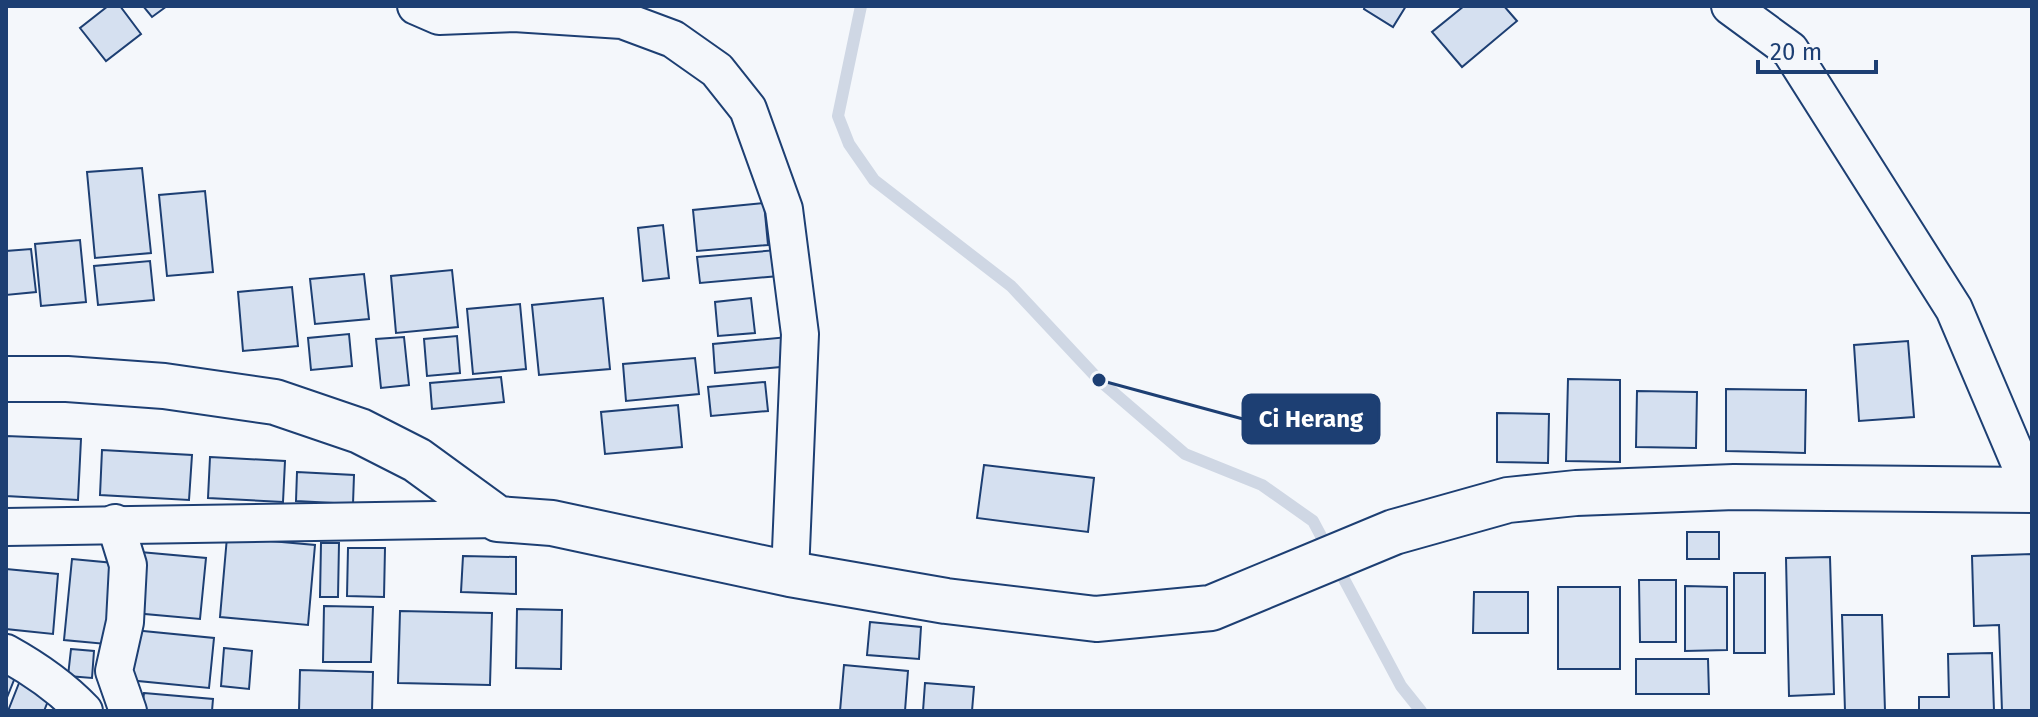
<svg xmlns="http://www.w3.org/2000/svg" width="2038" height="717" viewBox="0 0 2038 717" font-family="'Fira Sans',sans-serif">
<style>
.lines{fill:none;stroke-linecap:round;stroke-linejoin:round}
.stream{stroke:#cfd7e4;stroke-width:12}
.building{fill:#d5e0f0;stroke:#1d3f73;stroke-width:2}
.street-casing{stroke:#1d3f73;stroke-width:40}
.highway-casing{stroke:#1d3f73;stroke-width:48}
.street{stroke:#f4f7fb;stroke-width:36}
.highway{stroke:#f4f7fb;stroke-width:44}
.leader{fill:none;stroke:#1d3f73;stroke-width:3}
.callout-dot{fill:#1d3f73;stroke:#f4f7fb;stroke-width:3}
.callout{fill:#1d3f73;stroke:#1d3f73;stroke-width:3}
.callout-label{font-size:24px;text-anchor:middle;font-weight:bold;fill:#fff}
</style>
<rect width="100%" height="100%" fill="#f4f7fb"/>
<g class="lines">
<polyline class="stream" points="861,6 838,116 849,144 874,180 1011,286 1099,380 1185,454 1262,485 1313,521 1401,686 1421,711"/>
</g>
<g class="building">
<polygon points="108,6 120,6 141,34 106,61 80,28"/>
<polygon points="143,6 167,6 152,17"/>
<polygon points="1365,6 1406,6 1393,27 1364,9"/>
<polygon points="1464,6 1504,6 1517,21 1462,67 1432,32"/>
<polygon points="142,168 151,253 95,258 87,172"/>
<polygon points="205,191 213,272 167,276 159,195"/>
<polygon points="764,203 768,245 697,251 693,210"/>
<polygon points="663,225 669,278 643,281 638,228"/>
<polygon points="80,240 86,302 41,306 35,244"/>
<polygon points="31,249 36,292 6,295 6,251"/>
<polygon points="777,250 779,276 700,283 697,257"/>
<polygon points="150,261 154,300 98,305 94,266"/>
<polygon points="452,270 458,327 396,333 391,276"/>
<polygon points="364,274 369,319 315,324 310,279"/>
<polygon points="292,287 298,346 243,351 238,292"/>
<polygon points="603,298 610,369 539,375 532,305"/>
<polygon points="751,298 755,333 718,336 715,302"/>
<polygon points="520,304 526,369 473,374 467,309"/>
<polygon points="349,334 352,366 311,370 308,338"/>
<polygon points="457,336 460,373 427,376 424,339"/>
<polygon points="404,337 409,385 381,388 376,339"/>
<polygon points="788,337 791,366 715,373 713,344"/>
<polygon points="1908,341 1914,417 1859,421 1854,345"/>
<polygon points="695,358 699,394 626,401 623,364"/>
<polygon points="501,377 504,402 432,409 430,383"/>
<polygon points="1568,379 1620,380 1620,462 1566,461"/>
<polygon points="765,382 768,411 711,416 708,387"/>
<polygon points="1726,389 1806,390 1805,453 1726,451"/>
<polygon points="1637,391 1697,392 1696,448 1636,447"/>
<polygon points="678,405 682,447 605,454 601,412"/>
<polygon points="1497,413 1549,414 1548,463 1497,462"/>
<polygon points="6,436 81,439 78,500 6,496"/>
<polygon points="102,450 192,455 189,500 100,495"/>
<polygon points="210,457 285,461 283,502 208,498"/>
<polygon points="984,465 1094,478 1088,532 977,518"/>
<polygon points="297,472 354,475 353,504 296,501"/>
<rect x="1687" y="532" width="32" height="27"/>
<polygon points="227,537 315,545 308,625 220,617"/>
<polygon points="321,543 339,543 338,597 320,597"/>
<polygon points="348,548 385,548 384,597 347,596"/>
<polygon points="140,552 206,558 200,619 134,613"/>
<polygon points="2032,554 2032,711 2002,711 1999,625 1974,626 1972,556"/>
<polygon points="463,556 516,557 516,594 461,592"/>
<polygon points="1830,557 1834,694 1789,696 1786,558"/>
<polygon points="72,559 114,563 106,644 64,640"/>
<polygon points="6,569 58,574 53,634 6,629"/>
<rect x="1734" y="573" width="31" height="80"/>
<polygon points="1639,580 1676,580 1676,642 1640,642"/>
<polygon points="1685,586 1727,587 1727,650 1685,651"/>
<rect x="1558" y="587" width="62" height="82"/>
<polygon points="1474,592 1528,592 1528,633 1473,633"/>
<polygon points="324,606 373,607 371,662 323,662"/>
<polygon points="517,609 562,610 561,669 516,668"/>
<polygon points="400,611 492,613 490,685 398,683"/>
<polygon points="1842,615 1882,615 1885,711 1845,711"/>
<polygon points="870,622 921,627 919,659 867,655"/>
<polygon points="133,630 214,638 209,688 128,680"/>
<polygon points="224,648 252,651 249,689 221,686"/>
<polygon points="71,649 94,651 92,678 68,676"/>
<polygon points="1992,653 1994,711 1919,711 1919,697 1949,697 1948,654"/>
<polygon points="1636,659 1708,659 1709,694 1636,694"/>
<polygon points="844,665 908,671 905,711 840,711"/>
<polygon points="300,670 373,672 372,711 299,711"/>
<polygon points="6,671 16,675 6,700"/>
<polygon points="21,678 52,691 44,711 8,711"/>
<polygon points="925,683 974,687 972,711 923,711"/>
<polygon points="144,693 213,699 212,711 142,711"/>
</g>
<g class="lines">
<defs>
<g id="street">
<polyline points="416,6 439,16 514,13 622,20 673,39 717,70 748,109 784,209 800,334 790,574"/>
<polyline points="1730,6 1790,50 1954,309 2031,490"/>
<polyline points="115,523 128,565 125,622 114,671 128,711"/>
<polyline points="6,527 498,519"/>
<path d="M6 653C35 669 62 688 84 711"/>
</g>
<polyline id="highway" points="6,379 67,379 164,386 275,402 360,431 417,460 498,519 552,523 790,574 946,601 1096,619 1211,608 1394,532 1508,500 1576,493 1734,487 2032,490"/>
</defs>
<use href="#street" class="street-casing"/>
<use href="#highway" class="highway-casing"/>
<use href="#street" class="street"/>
<use href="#highway" class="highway"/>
</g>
<path class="leader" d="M1099 380L1243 419"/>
<circle class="callout-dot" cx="1099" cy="380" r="8"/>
<rect class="callout" x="1243" y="395" width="136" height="48" rx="8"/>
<g class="callout-label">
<text x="1311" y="427">Ci Herang</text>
</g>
<rect width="2038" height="717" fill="none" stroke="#1d3f73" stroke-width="16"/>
<path d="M1758 60v12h118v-12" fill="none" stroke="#1d3f73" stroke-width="4"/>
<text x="1770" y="60" font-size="24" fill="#1d3f73" stroke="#f4f7fb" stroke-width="6" paint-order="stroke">20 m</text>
</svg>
